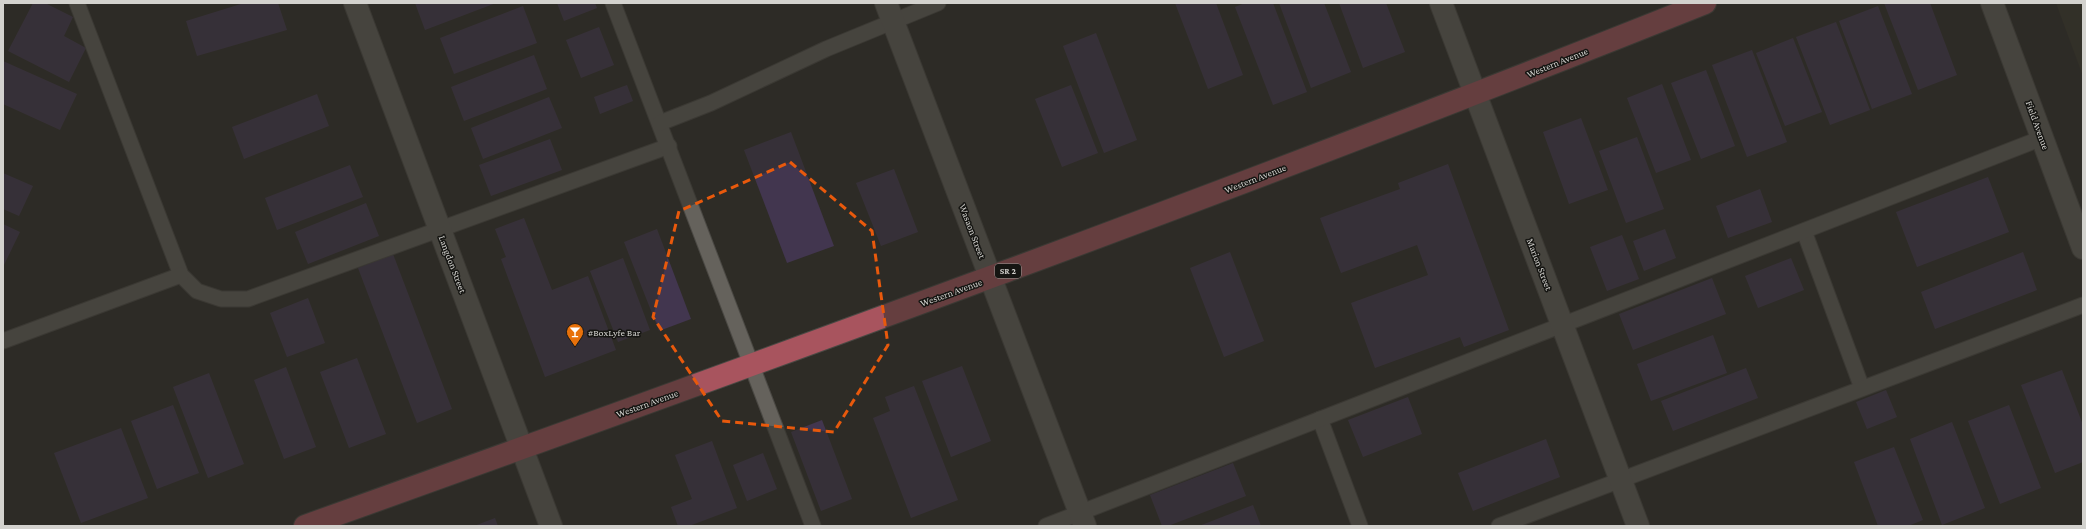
<svg xmlns="http://www.w3.org/2000/svg" width="2086" height="529" viewBox="0 0 2086 529" font-family="'Crimson Pro',serif">
<style>
.built{fill:#39352a}
.building{fill:#42364f}
.lines{fill:none;stroke-linecap:round;stroke-linejoin:round}
.service-casing{stroke:#4b4944;stroke-width:17}
.minor-casing{stroke:#4b4944;stroke-width:24}
.primary-casing{stroke:#4b4944;stroke-width:24}
.service{stroke:#65625c;stroke-width:15}
.minor{stroke:#65625c;stroke-width:22}
.primary{stroke:#a8545e;stroke-width:22}
.marked{fill:none;stroke:#e8590c;stroke-width:3;stroke-dasharray:8 5;stroke-linejoin:round}
.labels{text-anchor:middle;stroke-width:3;stroke-linejoin:round;paint-order:stroke}
.shield{fill:#151512;stroke:#9a9996;stroke-width:1}
.shield-label{font-size:9px;font-weight:bold;fill:#d3d2ce}
.street-label{font-size:10px;fill:#d3d2ce;stroke:#151512}
.poi-label{font-size:10px;fill:#d3d2ce;stroke:#151512;text-anchor:start}
</style>
<rect width="100%" height="100%" fill="#2e2c26"/>
<polygon class="built" points="2056,3 2083,3 2083,76"/>
<g class="building">
<polygon points="33,3 45,3 73,17 64,36 86,48 69,82 8,51"/>
<polygon points="244,3 278,3 287,30 197,56 186,21"/>
<polygon points="415,3 496,3 425,30"/>
<polygon points="557,3 595,3 597,8 564,21"/>
<polygon points="1175,3 1216,3 1243,75 1208,89"/>
<polygon points="1245,3 1273,3 1307,92 1273,105 1235,7"/>
<polygon points="1279,3 1324,3 1351,72 1311,88"/>
<polygon points="1339,3 1386,3 1405,52 1363,68"/>
<polygon points="1884,3 1930,3 1957,75 1918,90"/>
<polygon points="523,6 537,43 454,74 440,38"/>
<polygon points="1878,6 1912,94 1872,109 1839,21"/>
<polygon points="1836,22 1870,110 1830,125 1796,37"/>
<polygon points="599,27 614,65 581,78 566,40"/>
<polygon points="1096,33 1137,140 1104,153 1063,46"/>
<polygon points="1793,38 1822,112 1785,126 1756,53"/>
<polygon points="1752,50 1787,142 1747,157 1712,65"/>
<polygon points="534,55 547,89 464,121 451,87"/>
<polygon points="3,61 77,94 60,130 3,104"/>
<polygon points="1706,70 1735,146 1701,159 1671,83"/>
<polygon points="1662,84 1691,160 1656,173 1627,98"/>
<polygon points="627,85 633,101 600,114 594,97"/>
<polygon points="1071,85 1098,153 1062,167 1035,99"/>
<polygon points="317,94 329,126 244,159 232,127"/>
<polygon points="549,97 562,128 483,159 471,128"/>
<polygon points="1581,118 1608,190 1569,204 1543,132"/>
<polygon points="791,132 834,246 787,263 744,150"/>
<polygon points="1637,137 1664,209 1626,223 1599,151"/>
<polygon points="550,139 562,170 491,196 479,165"/>
<polygon points="1448,164 1509,330 1464,347 1460,337 1375,368 1351,303 1428,275 1417,245 1341,273 1320,218 1400,189 1398,183"/>
<polygon points="350,165 363,197 277,230 265,198"/>
<polygon points="894,169 918,232 881,246 856,183"/>
<polygon points="3,173 33,186 19,216 3,209"/>
<polygon points="1988,177 2009,232 1917,267 1896,212"/>
<polygon points="1760,189 1772,222 1728,238 1716,206"/>
<polygon points="366,203 379,236 308,264 295,232"/>
<polygon points="524,218 552,290 588,276 616,350 545,377 501,259 506,257 495,229"/>
<polygon points="3,224 20,232 3,267"/>
<polygon points="657,229 691,319 659,331 624,242"/>
<polygon points="1665,229 1676,258 1644,271 1633,241"/>
<polygon points="1622,235 1639,279 1607,291 1590,247"/>
<polygon points="1230,252 1264,341 1224,357 1190,268"/>
<polygon points="2023,252 2037,290 1935,329 1921,292"/>
<polygon points="393,254 452,409 417,423 358,268"/>
<polygon points="623,258 650,330 618,342 590,271"/>
<polygon points="1791,258 1804,290 1758,308 1745,276"/>
<polygon points="1712,278 1726,314 1633,350 1619,314"/>
<polygon points="308,298 325,343 287,357 270,313"/>
<polygon points="1713,335 1727,373 1651,401 1637,364"/>
<polygon points="357,358 386,434 349,448 320,372"/>
<polygon points="962,366 991,441 951,457 922,381"/>
<polygon points="286,367 316,447 284,459 254,380"/>
<polygon points="1746,368 1758,398 1673,431 1661,401"/>
<polygon points="2062,370 2083,425 2083,462 2055,473 2021,385"/>
<polygon points="209,373 244,464 208,478 173,387"/>
<polygon points="914,386 958,500 911,518 873,418 890,411 885,397"/>
<polygon points="1886,390 1897,417 1867,429 1856,402"/>
<polygon points="1408,397 1422,434 1363,457 1348,420"/>
<polygon points="173,405 199,473 157,489 131,421"/>
<polygon points="2009,405 2041,488 2000,504 1968,421"/>
<polygon points="822,420 852,499 821,511 791,432"/>
<polygon points="1952,422 1985,508 1942,525 1910,439"/>
<polygon points="121,428 148,498 81,523 54,453"/>
<polygon points="1546,439 1560,477 1473,511 1458,473"/>
<polygon points="712,441 737,508 689,526 678,526 671,507 692,499 675,455"/>
<polygon points="1894,447 1923,520 1908,526 1878,526 1854,462"/>
<polygon points="763,453 777,489 747,501 733,465"/>
<polygon points="1233,463 1246,496 1168,526 1162,526 1150,495"/>
<polygon points="1253,505 1261,526 1199,526"/>
<polygon points="495,518 498,526 474,526"/>
</g>
<g class="lines">
<defs>
<g id="service">
<polyline points="77,3 181,275 197,291 221,299 248,299 669,146"/>
<polyline points="613,3 813,526"/>
<polyline points="660,123 711,103 826,49 938,3"/>
<polyline points="1804,231 1862,388"/>
<polyline points="3,341 181,275"/>
<polyline points="1320,419 1360,526"/>
<polyline points="1046,526 2042,138"/>
<polyline points="1499,526 2083,305"/>
</g>
<g id="minor">
<polyline points="355,3 551,526"/>
<polyline points="886,3 1085,526"/>
<polyline points="1441,3 1638,526"/>
<polyline points="1992,3 2083,248"/>
</g>
<path id="primary" d="M305 526C774 358 1242 188 1705 3"/>
</defs>
<use href="#service" class="service-casing"/>
<use href="#minor" class="minor-casing"/>
<use href="#primary" class="primary-casing"/>
<use href="#service" class="service"/>
<use href="#minor" class="minor"/>
<use href="#primary" class="primary"/>
</g>
<path d="M0 0H2086V529H0ZM790 162 872 231 888 345 834 432 722 421 653 317 679 211Z" fill="#2e2c26" fill-opacity=".55" fill-rule="evenodd"/>
<path class="marked" d="M790 162 872 231 888 345 834 432 722 421 653 317 679 211Z"/>
<defs>
<symbol id="bar-pin" viewBox="-11 -11 22 30"><path d="M0 17L-7.5 6A9.5 9.5 0 1 1 7.5 6Z" fill="#e8710a" stroke="#151512"/><path d="M-6-5H6L.8 .8V4.5H3.5V6h-7V4.5H-.8V.8Z" fill="#fff"/></symbol>
</defs>
<g fill-rule="evenodd">
<use href="#bar-pin" x="565" y="322" width="20" height="27"/>
</g>
<g class="labels">
<rect class="shield" x="995" y="264" width="26" height="14" rx="3"/>
<g class="shield-label">
<text x="1008" y="274">SR 2</text>
</g>
<g class="street-label">
<text transform="translate(1557 62) rotate(-22)" y="4">Western Avenue</text>
<text transform="translate(2038 125) rotate(70)" y="4">Field Avenue</text>
<text transform="translate(1255 178) rotate(-21)" y="4">Western Avenue</text>
<text transform="translate(973 231) rotate(69)" y="4">Wasaon Street</text>
<text transform="translate(453 264) rotate(69)" y="4">Langdon Street</text>
<text transform="translate(1540 264) rotate(69)" y="4">Marion Street</text>
<text transform="translate(951 292) rotate(-20)" y="4">Western Avenue</text>
<text transform="translate(647 403) rotate(-20)" y="4">Western Avenue</text>
</g>
<g class="poi-label">
<text x="588" y="336">#BoxLyfe Bar</text>
</g>
</g>
<rect width="2086" height="529" fill="none" stroke="#d3d2ce" stroke-width="8"/>
</svg>
